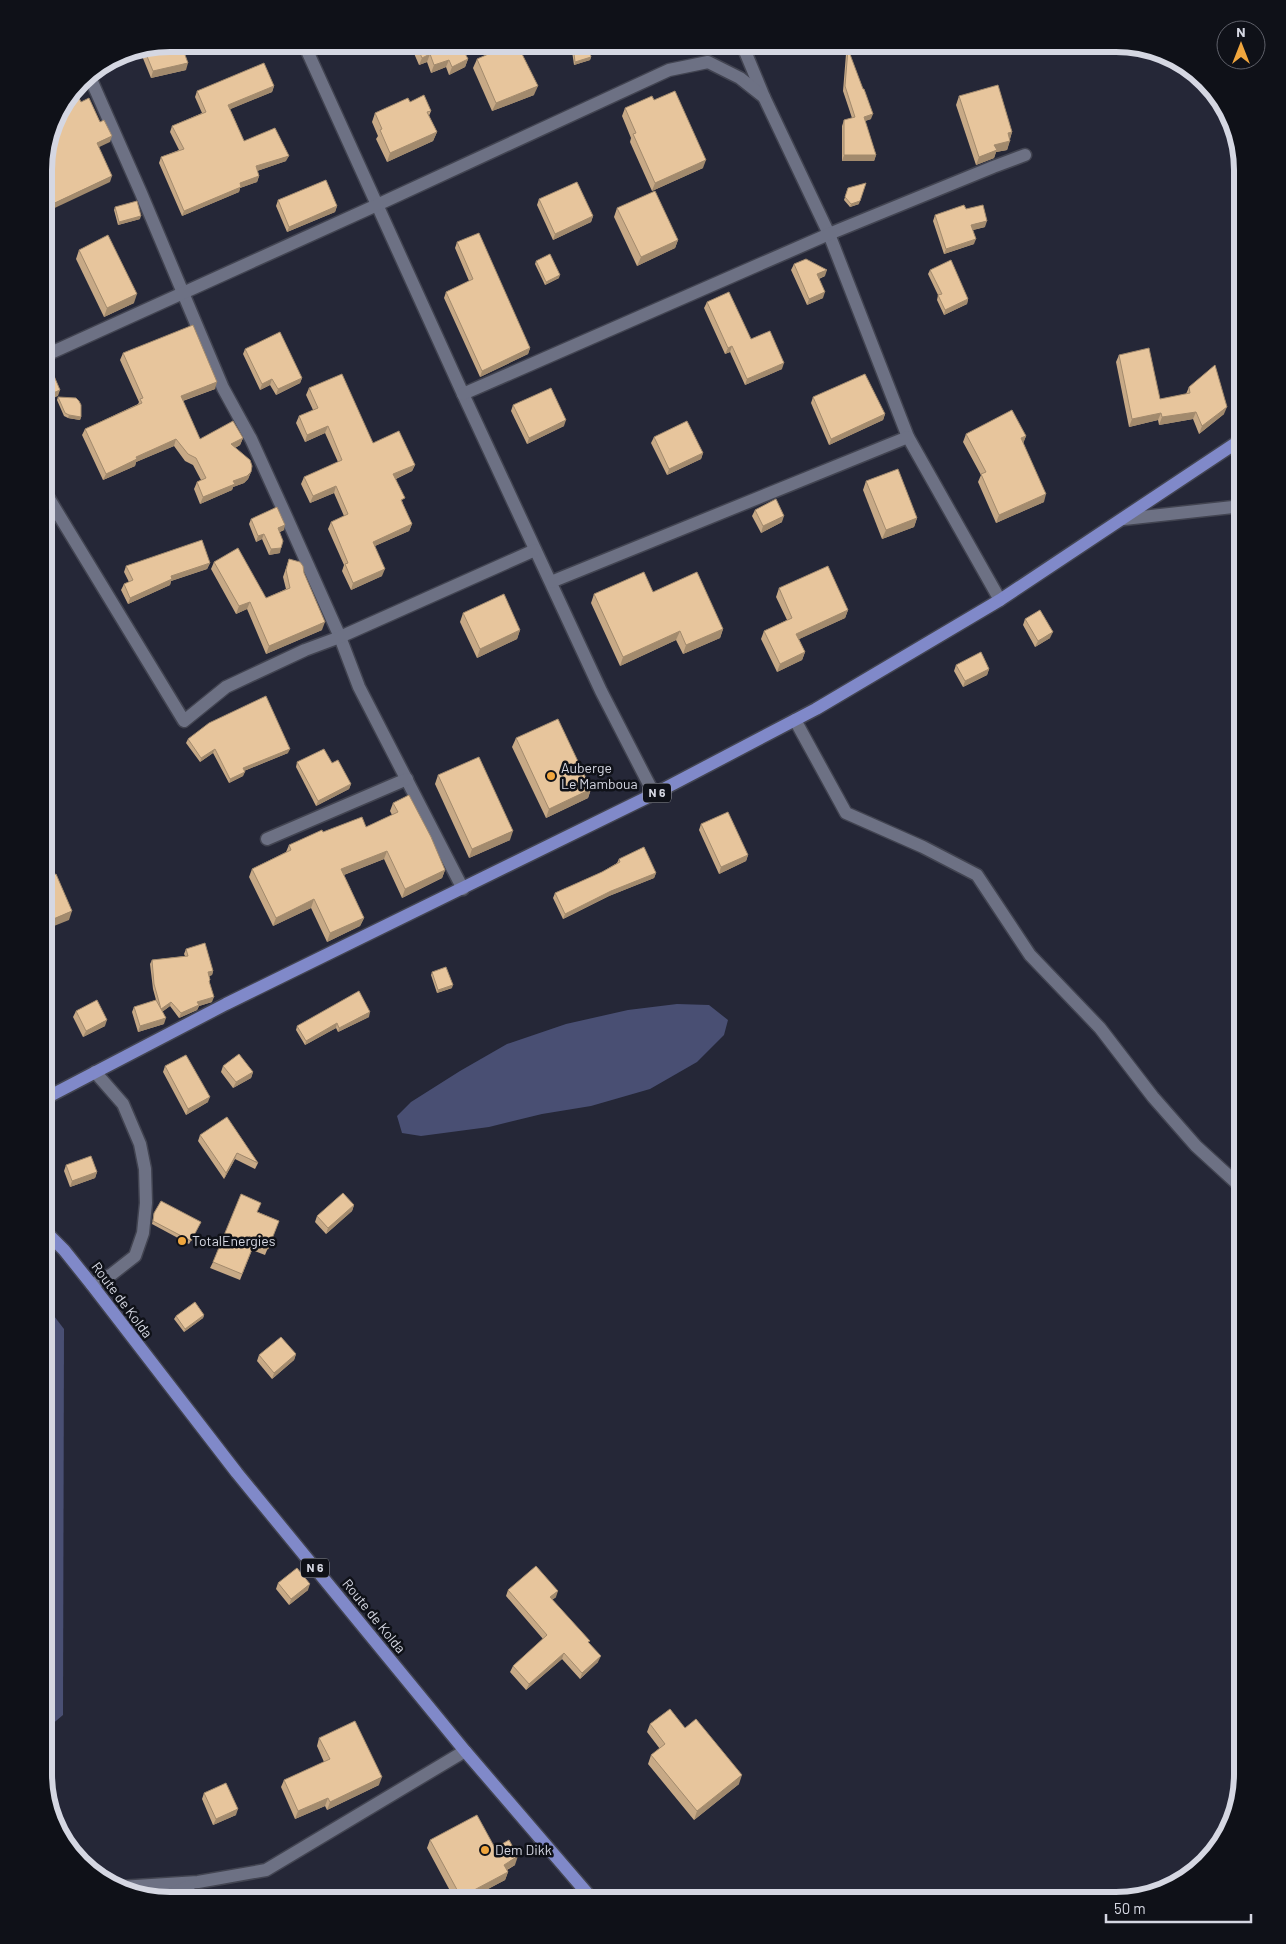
<svg xmlns="http://www.w3.org/2000/svg" width="1286" height="1944" viewBox="0 0 1286 1944" font-family="Barlow,sans-serif">
<style>
.green{fill:#494f73}
.lines{fill:none;stroke-linecap:round;stroke-linejoin:round}
.minor-casing{stroke:#424451;stroke-width:15}
.major-casing{stroke:#424451;stroke-width:15}
.minor{stroke:#6d7184;stroke-width:12}
.major{stroke:#8089c9;stroke-width:12}
.wall{fill:#c7a986}
.shaded-wall{fill:#a28a6d}
.building{fill:#e7c59c;stroke:#a28a6d}
.poi-dot{fill:#f0a63e;stroke:#0f1118;stroke-width:2}
.labels{text-anchor:middle;stroke-width:5;stroke-linejoin:round;paint-order:stroke}
.shield{fill:#0f1118;stroke:#9a9ca5;stroke-width:1}
.shield-label{font-size:12px;font-weight:bold;fill:#d5d7e2}
.poi-label{font-size:14px;fill:#d5d7e2;stroke:#0f1118;text-anchor:start}
.street-label{font-size:14px;fill:#d5d7e2;stroke:#0f1118}
.rim{fill:none;stroke:#d5d7e2;stroke-width:6}
</style>
<rect width="100%" height="100%" fill="#252737"/>
<g class="green">
<polygon points="677,1004 709,1005 728,1020 724,1035 697,1062 650,1089 591,1106 542,1114 489,1127 421,1136 402,1133 397,1116 411,1102 460,1071 507,1044 566,1024 628,1010"/>
<polygon points="44,1303 64,1329 63,1715 44,1731"/>
</g>
<g class="lines">
<defs>
<g id="minor">
<polyline points="304,44 463,394 601,691 654,794"/>
<polyline points="742,44 764,97 829,234 908,437 1000,600"/>
<polyline points="89,75 141,193 223,388 251,439 286,516 340,637 359,687 463,889"/>
<polyline points="44,356 377,205 669,70 708,62 740,78 764,97"/>
<polyline points="463,394 829,234 993,167 1025,155"/>
<polyline points="44,486 48,497 184,721 226,687 305,650 340,637 535,550"/>
<polyline points="1124,519 1242,506"/>
<polyline points="551,582 908,437"/>
<polyline points="795,720 846,813 923,847 977,875 1030,955 1100,1028 1153,1097 1196,1146 1242,1188"/>
<polyline points="267,839 407,779"/>
<polyline points="92,1285 112,1274 135,1256 143,1233 146,1203 145,1169 140,1144 123,1104 95,1072"/>
<polyline points="120,1887 198,1882 266,1870 465,1751"/>
<polyline points="158,1899 189,1886"/>
</g>
<g id="major">
<polyline points="44,1099 226,1004 654,794 816,709 1000,600 1242,439"/>
<polyline points="44,1230 64,1250 92,1285 237,1473 465,1751 593,1900"/>
</g>
</defs>
<use href="#minor" class="minor-casing"/>
<use href="#major" class="major-casing"/>
<use href="#minor" class="minor"/>
<use href="#major" class="major"/>
</g>
<g class="wall">
<polygon points="171,44 186,70 151,78 140,51 140,50"/>
<polygon points="410,44 460,44 468,59 465,67 449,75 446,67 431,73 427,62 419,65"/>
<polygon points="571,44 587,44 591,57 590,60 574,65"/>
<polygon points="848,49 871,119 865,121 876,155 874,161 842,161 842,126 844,120 852,118 843,91 846,54"/>
<polygon points="477,59 534,95 492,111 473,68"/>
<polygon points="274,86 272,92 230,109 244,141 286,161 257,171 259,176 257,182 240,188 239,192 182,216 159,163 161,157 179,150 170,132 172,126 202,113 195,97 197,91"/>
<polygon points="959,96 1012,132 1007,150 996,152 994,158 976,165 956,105"/>
<polygon points="654,100 703,168 652,191 630,142 631,138 622,116 625,108"/>
<polygon points="410,102 431,111 429,116 437,132 433,141 387,162 376,139 378,136 372,122 375,113"/>
<polygon points="848,188 859,204 850,207 844,200"/>
<polygon points="539,199 593,216 591,222 553,240 537,205"/>
<polygon points="278,200 337,206 335,212 287,232 276,206"/>
<polygon points="115,207 140,219 118,225 114,210"/>
<polygon points="617,208 678,240 675,248 637,266 614,217"/>
<polygon points="935,215 985,227 973,230 974,244 944,254 933,221"/>
<polygon points="457,242 530,348 528,354 480,377 444,298 446,292 469,281 455,248"/>
<polygon points="79,250 134,303 104,317 76,259"/>
<polygon points="536,261 559,278 545,285 535,264"/>
<polygon points="794,264 825,276 819,279 823,298 807,305 791,270"/>
<polygon points="930,270 968,299 967,304 944,315 937,300 938,295 928,274"/>
<polygon points="707,302 782,369 745,385 730,352 725,354 704,308"/>
<polygon points="245,349 302,378 300,383 276,395 270,385 260,390 243,354"/>
<polygon points="123,353 215,389 183,401 200,439 243,438 240,445 235,448 251,472 248,479 244,483 233,487 232,490 200,504 194,489 197,482 201,480 193,465 185,461 174,446 136,462 135,466 103,480 82,435 85,429 138,404 139,402 120,360"/>
<polygon points="1119,355 1160,399 1186,394 1189,387 1224,414 1199,434 1193,419 1159,425 1158,420 1129,427 1116,362"/>
<polygon points="309,388 373,443 415,465 412,471 396,479 403,504 412,524 409,531 375,546 382,576 351,590 342,571 344,565 328,529 331,522 344,516 334,493 310,503 301,484 304,477 338,462 325,433 305,442 296,423 299,416 313,410 306,395"/>
<polygon points="58,397 81,417 80,420 68,418 64,416 57,400"/>
<polygon points="813,397 885,414 883,420 829,445 811,403"/>
<polygon points="513,405 564,426 527,444 511,411"/>
<polygon points="966,434 1026,436 1023,443 1044,502 996,523 978,482 981,475 963,442"/>
<polygon points="654,437 703,453 701,459 667,475 651,443"/>
<polygon points="866,481 917,518 914,527 882,539 863,490"/>
<polygon points="755,510 782,522 761,533 752,516"/>
<polygon points="251,519 284,530 280,532 280,553 269,555 262,539 256,542 249,524"/>
<polygon points="289,559 304,573 322,630 266,654 247,609 236,614 211,569 214,562 266,598 286,589 283,577"/>
<polygon points="210,563 207,569 171,581 170,585 128,604 121,590 124,584 129,582 124,572 126,566"/>
<polygon points="779,588 848,610 845,618 799,639 805,652 802,660 777,672 761,639 764,631 787,620 776,597"/>
<polygon points="653,592 723,629 720,638 683,654 676,640 620,666 591,603 594,594"/>
<polygon points="463,613 520,630 517,639 477,658 460,622"/>
<polygon points="1025,619 1050,638 1035,647 1023,625"/>
<polygon points="956,665 989,669 987,675 963,687 954,671"/>
<polygon points="516,738 591,789 588,798 546,818 512,747"/>
<polygon points="188,739 288,753 244,771 243,776 229,783 213,753 200,762 186,743"/>
<polygon points="297,762 332,763 351,784 349,789 316,806 296,767"/>
<polygon points="438,775 510,840 469,858 435,784"/>
<polygon points="393,803 445,870 442,878 402,898 384,859 344,875 364,918 360,926 327,942 311,908 273,926 249,877 252,869 286,852 289,845 323,832 366,827 392,815 390,811"/>
<polygon points="701,824 748,855 746,861 719,874 699,830"/>
<polygon points="619,859 656,873 654,878 609,896 563,919 553,898 555,893 602,872 617,863"/>
<polygon points="186,949 213,971 212,975 209,976 210,980 209,983 212,1002 199,1006 197,1010 179,1018 170,1006 162,1012 164,1024 138,1032 132,1012 134,1007 156,1000 153,989 150,964 152,960 185,956 184,954"/>
<polygon points="432,972 452,988 437,993 431,975"/>
<polygon points="76,1011 105,1026 83,1037 73,1017"/>
<polygon points="369,1017 338,1032 336,1028 305,1045 296,1030 297,1026"/>
<polygon points="165,1066 208,1102 186,1115 163,1072"/>
<polygon points="223,1066 253,1072 251,1078 233,1088 221,1072"/>
<polygon points="200,1135 258,1163 255,1169 235,1159 224,1179 198,1141"/>
<polygon points="66,1165 97,1172 95,1178 70,1187 64,1171"/>
<polygon points="354,1205 352,1211 326,1234 315,1222 317,1216"/>
<polygon points="258,1212 279,1221 265,1255 252,1250 240,1280 210,1268 213,1262"/>
<polygon points="154,1213 201,1222 189,1244 152,1224"/>
<polygon points="204,1315 203,1318 184,1332 174,1319 176,1316"/>
<polygon points="296,1354 294,1360 272,1379 257,1361 259,1355"/>
<polygon points="278,1583 308,1590 289,1605 276,1589"/>
<polygon points="508,1590 556,1597 552,1600 589,1643 598,1662 580,1679 562,1659 526,1690 510,1672 513,1666 543,1639 506,1596"/>
<polygon points="650,1724 685,1728 739,1784 694,1820 648,1764 651,1755 660,1749 647,1732"/>
<polygon points="319,1738 379,1785 327,1810 325,1806 295,1819 281,1787 284,1780 324,1762 317,1746"/>
<polygon points="204,1793 236,1815 213,1825 202,1799"/>
<polygon points="430,1840 495,1848 515,1865 507,1870 508,1872 505,1880 467,1900 455,1900 427,1848"/>
</g>
<g class="shaded-wall">
<polygon points="430,54 427,62 419,65 422,58"/>
<polygon points="591,57 590,60 574,65 575,62"/>
<polygon points="468,59 465,67 449,75 452,67"/>
<polygon points="449,60 446,67 431,73 434,65"/>
<polygon points="188,63 186,70 151,78 153,71"/>
<polygon points="274,86 272,92 226,111 228,105"/>
<polygon points="538,86 534,95 492,111 496,103"/>
<polygon points="873,114 871,119 862,122 864,117"/>
<polygon points="437,132 433,141 387,162 390,153"/>
<polygon points="1012,132 1009,141 1008,133"/>
<polygon points="112,136 110,142 95,149 97,143"/>
<polygon points="1010,141 1007,150 996,152 994,158 976,165 979,157 994,145"/>
<polygon points="844,155 876,155 874,161 842,161"/>
<polygon points="289,156 286,161 254,172 256,166"/>
<polygon points="706,160 703,168 652,191 655,183"/>
<polygon points="112,176 110,182 44,213 44,208"/>
<polygon points="259,176 257,182 240,188 239,192 182,216 184,211 240,183"/>
<polygon points="860,201 859,204 850,207 851,204"/>
<polygon points="337,206 335,212 287,232 289,227"/>
<polygon points="141,216 140,219 118,225 119,222"/>
<polygon points="593,216 591,222 553,240 555,234"/>
<polygon points="987,221 985,227 969,231 971,225"/>
<polygon points="976,239 974,244 944,254 946,249"/>
<polygon points="678,240 675,248 637,266 641,257"/>
<polygon points="827,270 825,276 815,280 817,274"/>
<polygon points="560,275 559,278 545,285 546,282"/>
<polygon points="825,292 823,298 807,305 809,299"/>
<polygon points="137,294 134,303 104,317 107,308"/>
<polygon points="968,299 967,304 944,315 945,310"/>
<polygon points="732,346 730,352 725,354 728,348"/>
<polygon points="530,348 528,354 480,377 482,371"/>
<polygon points="784,363 782,369 745,385 747,379"/>
<polygon points="302,378 300,383 276,395 278,389"/>
<polygon points="272,379 270,385 260,390 262,384"/>
<polygon points="217,382 215,389 179,402 181,396"/>
<polygon points="60,390 58,396 44,402 44,397"/>
<polygon points="1227,407 1224,414 1199,434 1202,426"/>
<polygon points="1196,412 1193,419 1159,425 1162,417"/>
<polygon points="1161,413 1158,420 1129,427 1132,419"/>
<polygon points="885,414 883,420 829,445 831,439"/>
<polygon points="69,415 81,417 80,420 68,418"/>
<polygon points="566,420 564,426 527,444 529,438"/>
<polygon points="328,426 325,433 305,442 307,435"/>
<polygon points="1026,436 1023,444 1021,438"/>
<polygon points="243,438 240,445 229,451 231,444"/>
<polygon points="176,439 174,446 136,462 135,466 103,480 106,474 136,457"/>
<polygon points="703,453 701,459 667,475 669,469"/>
<polygon points="415,465 412,471 391,481 393,474"/>
<polygon points="251,472 248,479 244,483 233,487 232,490 200,504 203,497"/>
<polygon points="336,486 334,493 310,503 313,496"/>
<polygon points="1046,494 1044,502 996,523 999,515"/>
<polygon points="784,516 782,522 761,533 763,526"/>
<polygon points="917,518 914,527 882,539 886,530"/>
<polygon points="412,524 409,531 370,548 373,542"/>
<polygon points="285,525 284,530 276,533 278,528"/>
<polygon points="264,534 262,539 256,542 258,536"/>
<polygon points="281,548 280,553 269,555 271,549"/>
<polygon points="210,563 207,569 171,581 170,585 128,604 130,598 171,576"/>
<polygon points="385,569 382,576 351,590 353,583"/>
<polygon points="250,602 247,609 236,614 239,606"/>
<polygon points="848,610 845,618 793,642 796,634"/>
<polygon points="325,622 322,630 266,654 269,646"/>
<polygon points="723,629 720,638 683,654 686,645"/>
<polygon points="520,630 517,639 477,658 480,649"/>
<polygon points="680,631 676,640 620,666 623,657"/>
<polygon points="1053,632 1050,638 1035,647 1038,641"/>
<polygon points="50,633 48,639 44,640 44,635"/>
<polygon points="805,652 802,660 777,672 780,664"/>
<polygon points="989,669 987,675 963,687 965,681"/>
<polygon points="215,749 213,753 200,762 201,758"/>
<polygon points="290,749 288,753 241,772 243,768"/>
<polygon points="245,772 243,776 229,783 230,779"/>
<polygon points="351,784 349,789 316,806 318,801"/>
<polygon points="591,789 588,798 546,818 549,809"/>
<polygon points="513,831 510,840 469,858 472,849"/>
<polygon points="387,851 384,859 338,877 341,869"/>
<polygon points="748,855 746,861 719,874 721,867"/>
<polygon points="445,870 442,878 402,898 405,889"/>
<polygon points="656,873 654,878 609,896 563,919 565,914 611,891"/>
<polygon points="314,899 311,908 273,926 276,918"/>
<polygon points="72,911 69,920 44,930 44,923"/>
<polygon points="364,918 360,926 327,942 330,933"/>
<polygon points="213,971 212,975 206,977 208,972"/>
<polygon points="453,985 452,988 437,993 438,990"/>
<polygon points="214,997 212,1002 199,1006 197,1010 179,1018 181,1013 197,1002"/>
<polygon points="171,1002 170,1006 159,1014 161,1009"/>
<polygon points="370,1012 369,1017 338,1032 339,1028"/>
<polygon points="166,1018 164,1024 138,1032 140,1026"/>
<polygon points="107,1020 105,1026 83,1037 86,1031"/>
<polygon points="337,1023 336,1028 305,1045 306,1041"/>
<polygon points="253,1072 251,1078 233,1088 236,1082"/>
<polygon points="210,1097 208,1102 186,1115 188,1109"/>
<polygon points="237,1153 235,1159 224,1179 226,1173"/>
<polygon points="97,1172 95,1178 70,1187 72,1181"/>
<polygon points="354,1205 352,1211 326,1234 328,1228"/>
<polygon points="204,1315 203,1318 184,1332 185,1329"/>
<polygon points="296,1354 294,1360 272,1379 274,1373"/>
<polygon points="310,1584 308,1590 289,1605 291,1599"/>
<polygon points="558,1591 556,1597 548,1603 550,1597"/>
<polygon points="564,1653 562,1659 526,1690 529,1684"/>
<polygon points="601,1656 598,1662 580,1679 582,1673"/>
<polygon points="742,1775 739,1784 694,1820 697,1811"/>
<polygon points="382,1777 379,1785 327,1810 330,1802"/>
<polygon points="328,1798 325,1806 295,1819 298,1811"/>
<polygon points="238,1809 236,1815 213,1825 216,1819"/>
<polygon points="518,1856 515,1865 501,1873 504,1865"/>
<polygon points="508,1872 505,1880 467,1900 460,1900 461,1897"/>
</g>
<g class="building">
<polygon points="171,44 181,44 188,63 153,71 144,49"/>
<polygon points="416,44 460,44 468,59 452,67 449,60 434,65 430,54 422,58"/>
<polygon points="511,44 517,44 538,86 496,103 477,59"/>
<polygon points="573,44 587,44 591,57 575,62"/>
<polygon points="848,49 863,89 864,89 873,114 864,117 876,155 844,155 844,120 855,117 845,86"/>
<polygon points="264,63 274,86 228,105 244,141 275,128 289,156 256,166 259,176 240,183 241,187 184,211 161,157 184,149 172,126 206,112 197,91"/>
<polygon points="998,85 1012,132 1008,133 1010,141 994,145 997,150 979,157 959,96"/>
<polygon points="75,90 81,102 89,98 100,122 104,120 112,136 97,143 112,176 44,208 44,163 54,122"/>
<polygon points="675,91 706,160 655,183 633,134 636,133 625,108 652,96 654,100"/>
<polygon points="424,95 431,111 427,112 437,132 390,153 380,130 382,129 375,113 408,98 410,102"/>
<polygon points="326,180 337,206 289,227 278,200"/>
<polygon points="577,182 593,216 555,234 539,199"/>
<polygon points="866,183 860,201 851,204 845,197 848,188"/>
<polygon points="655,191 678,240 641,257 617,208"/>
<polygon points="137,201 141,216 119,222 115,207"/>
<polygon points="964,205 966,209 983,205 987,221 971,225 976,239 946,249 935,215"/>
<polygon points="479,233 530,348 482,371 446,292 473,279 457,242"/>
<polygon points="108,235 137,294 107,308 79,250"/>
<polygon points="550,254 560,275 546,282 536,261"/>
<polygon points="806,259 827,270 817,274 825,292 809,299 794,264"/>
<polygon points="951,260 968,299 945,310 938,295 942,294 930,270"/>
<polygon points="729,292 751,339 770,331 784,363 747,379 732,346 728,348 707,302"/>
<polygon points="193,325 217,382 181,396 200,439 233,421 243,438 231,444 250,460 252,466 251,472 247,476 233,481 235,484 203,497 197,482 206,478 196,458 188,454 176,439 136,457 137,459 106,474 85,429 142,403 140,399 143,398 123,353"/>
<polygon points="280,332 302,378 278,389 272,379 262,384 245,349"/>
<polygon points="1149,348 1160,399 1190,393 1189,387 1215,365 1227,407 1202,426 1196,412 1162,417 1161,413 1132,419 1119,355"/>
<polygon points="51,369 60,390 44,397 44,372"/>
<polygon points="342,374 373,443 399,431 415,465 393,474 405,498 401,500 412,524 373,542 385,569 353,583 345,564 348,563 331,522 348,514 336,486 313,496 304,477 342,460 328,426 307,435 299,416 318,408 309,388"/>
<polygon points="865,374 885,414 831,439 813,397"/>
<polygon points="551,388 566,420 529,438 513,405"/>
<polygon points="58,397 76,398 79,401 81,405 81,417 69,415 65,413"/>
<polygon points="1012,410 1026,436 1021,438 1046,494 999,515 981,474 986,472 966,434"/>
<polygon points="687,421 703,453 669,469 654,437"/>
<polygon points="898,469 917,518 886,530 866,481"/>
<polygon points="776,499 784,516 763,526 755,510"/>
<polygon points="277,507 285,525 278,528 283,541 281,548 271,549 264,534 258,536 251,519"/>
<polygon points="202,540 210,563 171,576 172,579 130,598 124,584 133,580 126,566"/>
<polygon points="238,548 266,598 290,588 286,570 289,559 300,562 303,566 304,573 325,622 269,646 250,602 239,606 214,562"/>
<polygon points="828,566 848,610 796,634 805,652 780,664 764,631 792,618 779,588"/>
<polygon points="644,572 653,592 697,572 723,629 686,645 680,631 623,657 594,594"/>
<polygon points="504,594 520,630 480,649 463,613"/>
<polygon points="1040,610 1053,632 1038,641 1025,619"/>
<polygon points="44,620 50,633 44,635"/>
<polygon points="981,652 989,669 965,681 956,665"/>
<polygon points="266,696 290,749 243,768 245,772 230,779 215,749 201,758 188,739 209,723"/>
<polygon points="558,719 591,789 549,809 516,738"/>
<polygon points="324,749 332,763 338,760 351,784 318,801 297,762"/>
<polygon points="479,757 513,831 472,849 438,775"/>
<polygon points="409,795 431,837 445,870 405,889 387,851 341,869 364,918 330,933 314,899 276,918 252,869 291,850 289,845 322,830 323,832 362,817 366,827 398,812 393,803"/>
<polygon points="728,812 748,855 721,867 701,824"/>
<polygon points="644,847 656,873 611,891 565,914 555,893 602,872 620,862 619,859"/>
<polygon points="56,874 72,911 44,923 44,879"/>
<polygon points="205,943 213,971 208,972 210,980 209,981 214,997 197,1002 199,1005 181,1013 171,1002 161,1009 154,984 152,960 188,956 186,949"/>
<polygon points="446,967 453,985 438,990 432,972"/>
<polygon points="359,991 370,1012 339,1028 337,1023 306,1041 297,1026"/>
<polygon points="97,1000 107,1020 86,1031 76,1011"/>
<polygon points="156,1000 166,1018 140,1026 134,1007"/>
<polygon points="239,1054 253,1072 236,1082 223,1066"/>
<polygon points="186,1055 210,1097 188,1109 165,1066"/>
<polygon points="227,1117 258,1163 237,1153 226,1173 200,1135"/>
<polygon points="91,1156 97,1172 72,1181 66,1165"/>
<polygon points="343,1193 354,1205 328,1228 317,1216"/>
<polygon points="241,1194 261,1203 257,1212 279,1221 268,1249 254,1244 242,1274 213,1262"/>
<polygon points="161,1201 201,1222 191,1241 153,1221 154,1213"/>
<polygon points="195,1302 204,1315 185,1329 176,1316"/>
<polygon points="281,1337 296,1354 274,1373 259,1355"/>
<polygon points="536,1566 558,1591 550,1597 590,1641 588,1642 601,1656 582,1673 564,1653 529,1684 513,1666 547,1635 508,1590"/>
<polygon points="297,1568 310,1584 291,1599 278,1583"/>
<polygon points="670,1709 685,1728 696,1719 742,1775 697,1811 651,1755 665,1744 650,1724"/>
<polygon points="355,1721 382,1777 330,1802 328,1798 298,1811 284,1780 330,1759 319,1738"/>
<polygon points="226,1783 238,1809 216,1819 204,1793"/>
<polygon points="477,1815 495,1848 509,1840 518,1856 504,1865 508,1872 461,1897 430,1840"/>
</g>
<g class="poi-dot">
<circle cx="551" cy="776" r="5"/>
<circle cx="182" cy="1241" r="5"/>
<circle cx="485" cy="1850" r="5"/>
</g>
<g class="labels">
<g class="shield">
<rect x="643" y="783.5" width="28" height="19" rx="4"/>
<rect x="301" y="1558.5" width="28" height="19" rx="4"/>
</g>
<g class="shield-label">
<text x="657" y="797">N 6</text>
<text x="315" y="1572">N 6</text>
</g>
<g class="poi-label">
<text x="561" y="773">Auberge<tspan x="561" dy="16">Le Mamboua</tspan></text>
<text x="192" y="1246">TotalEnergies</text>
<text x="495" y="1855">Dem Dikk</text>
</g>
<g class="street-label">
<text transform="translate(122 1300) rotate(53)" y="5">Route de Kolda</text>
<text transform="translate(374 1616) rotate(51)" y="5">Route de Kolda</text>
</g>
</g>
<path d="M0 0H1286V1944H0ZM170 52H1116A118 118 0 0 1 1234 170V1774A118 118 0 0 1 1116 1892H170A118 118 0 0 1 52 1774V170A118 118 0 0 1 170 52Z" fill="#0f1118" fill-rule="evenodd"/>
<path class="rim" d="M170 52H1116A118 118 0 0 1 1234 170V1774A118 118 0 0 1 1116 1892H170A118 118 0 0 1 52 1774V170A118 118 0 0 1 170 52Z"/>
<g transform="translate(1241 45)"><circle r="24" fill="#0f1118" stroke="#5e6069"/>
<path d="M0-4L9 19L0 12L-9 19Z" fill="#f0a63e"/>
<text y="-8" font-size="14" font-weight="bold" text-anchor="middle" fill="#d5d7e2">N</text>
</g>
<path d="M1106 1914v8h145v-8" fill="none" stroke="#d5d7e2" stroke-width="2.5"/>
<text x="1114" y="1914" font-size="15" fill="#d5d7e2" stroke="#0f1118" stroke-width="4" paint-order="stroke">50 m</text>
</svg>
